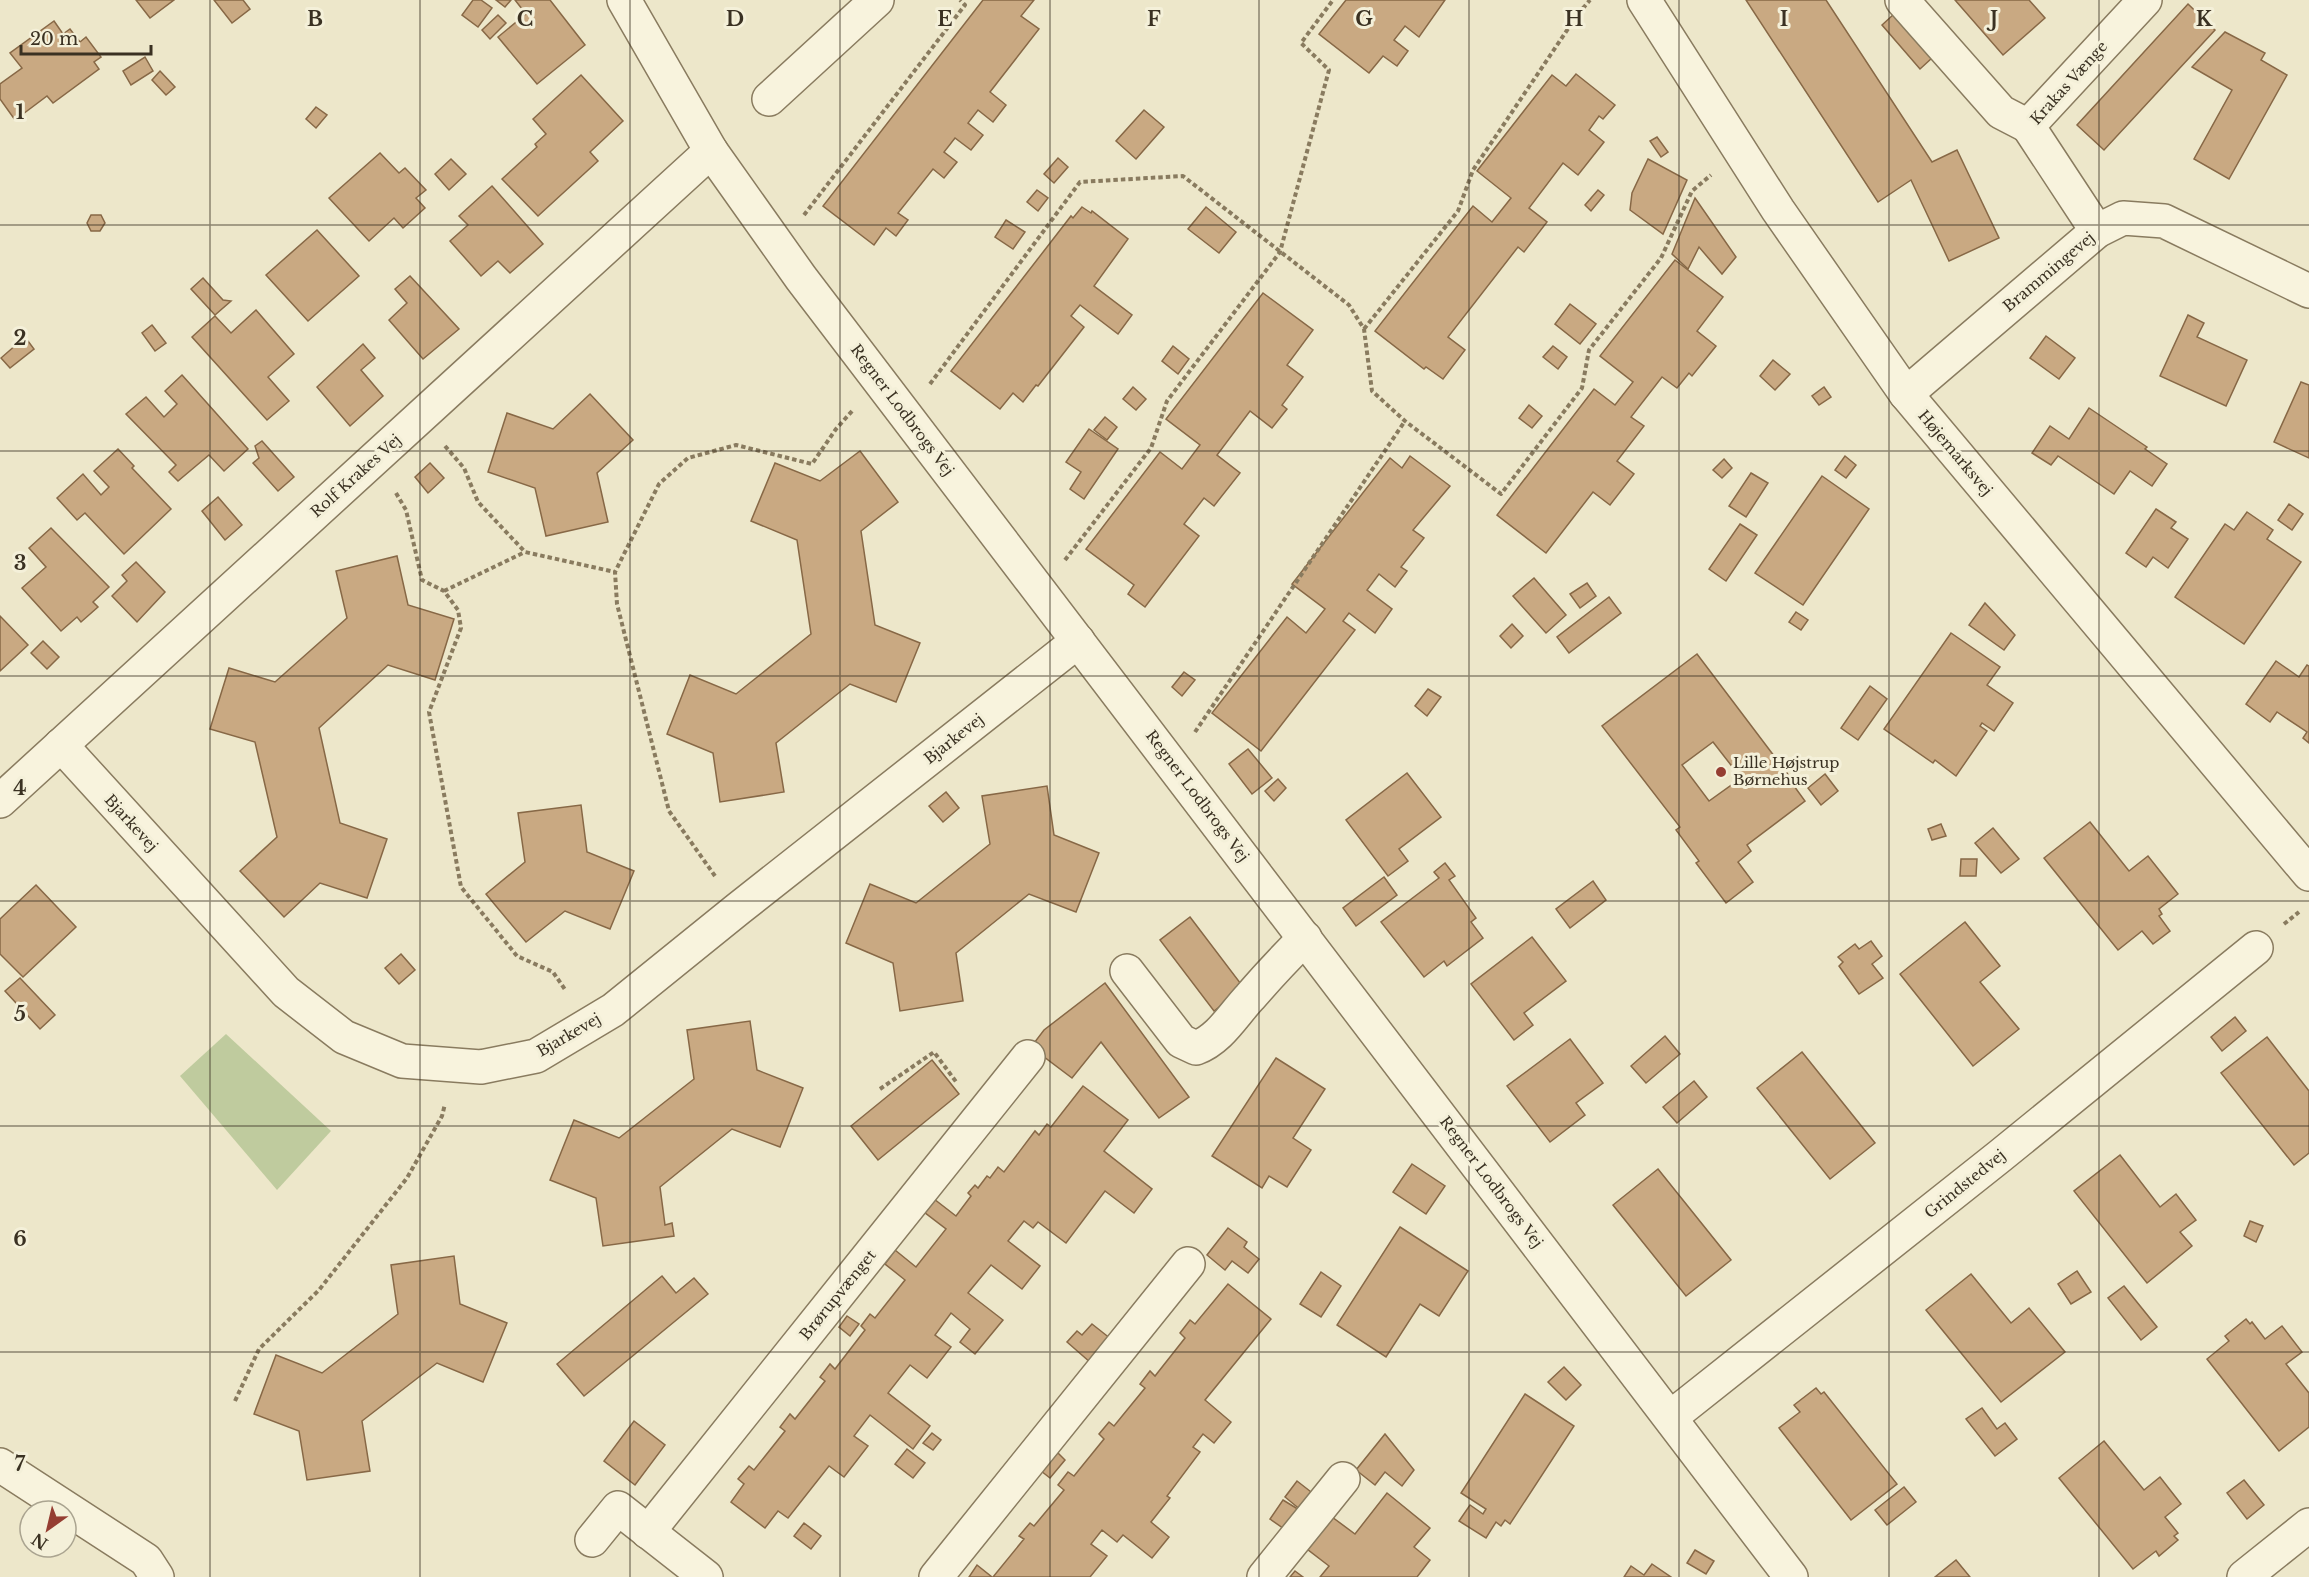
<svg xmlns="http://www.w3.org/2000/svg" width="2309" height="1577" viewBox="0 0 2309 1577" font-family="'Libre Baskerville',serif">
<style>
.green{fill:#bfcb9e}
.building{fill:#c9a982;stroke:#876846;stroke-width:1.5;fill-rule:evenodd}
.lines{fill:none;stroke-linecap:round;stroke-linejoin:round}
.minor-casing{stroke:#897b5f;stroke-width:36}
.path{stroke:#897b5f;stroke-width:4;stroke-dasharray:4.5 3;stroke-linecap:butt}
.minor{stroke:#f8f3dd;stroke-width:33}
.grid{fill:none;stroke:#3a3122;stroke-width:1.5;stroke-opacity:0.55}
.poi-dot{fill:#953e32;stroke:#f4f0d9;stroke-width:2}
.labels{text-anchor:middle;stroke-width:6;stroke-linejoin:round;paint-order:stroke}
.street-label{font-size:15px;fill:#3a3122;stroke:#f4f0d9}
.poi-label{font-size:15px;fill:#3a3122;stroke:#f4f0d9;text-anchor:start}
.grid-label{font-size:20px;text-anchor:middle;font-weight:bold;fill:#3a3122;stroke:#f4f0d9;stroke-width:6;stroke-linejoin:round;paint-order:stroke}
</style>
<rect width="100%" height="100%" fill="#ede7ca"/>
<polygon class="green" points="226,1034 331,1131 277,1190 180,1076"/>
<g class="building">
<polygon points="136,0 174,0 150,18"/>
<polygon points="214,0 243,0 250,9 232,23"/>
<polygon points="473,0 481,0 492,8 478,27 462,15"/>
<polygon points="496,0 511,0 505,7"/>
<polygon points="515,0 550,0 585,45 537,84 498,37 526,14"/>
<polygon points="983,0 1034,0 1021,16 1039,29 990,92 1006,105 993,122 978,110 968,123 983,135 971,150 955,138 944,152 957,162 944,178 933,169 898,213 908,220 896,236 886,228 874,245 823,206"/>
<polygon points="1346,0 1445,0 1419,37 1405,26 1394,40 1408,51 1397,66 1383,56 1369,73 1319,34"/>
<polygon points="1746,0 1826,0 1932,162 1957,150 1999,238 1949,261 1911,180 1878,202"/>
<polygon points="1955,0 2029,0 2045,18 2003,55"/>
<polygon points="2188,4 2215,30 2104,150 2077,125"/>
<polygon points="1894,14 1932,58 1920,69 1882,25"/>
<polygon points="498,15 506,23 490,39 482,30"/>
<polygon points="54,21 63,34 70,29 80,42 86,37 101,57 94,62 99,69 53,103 47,96 15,120 0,99 0,84 22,68 10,53"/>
<polygon points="2225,32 2265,53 2261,60 2287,75 2229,179 2194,159 2232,90 2192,67"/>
<polygon points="145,57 153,71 131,85 123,71"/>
<polygon points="160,71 175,87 166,95 152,80"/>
<polygon points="1576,74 1615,105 1603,119 1599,116 1589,130 1604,142 1578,175 1563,163 1529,208 1547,222 1524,252 1518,247 1448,337 1465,350 1443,379 1426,367 1424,369 1375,331 1473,206 1492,222 1511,198 1477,171 1552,75 1566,86"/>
<polygon points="581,75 623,121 590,152 598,161 538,216 502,179 537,147 535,144 546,134 533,119"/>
<polygon points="316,107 327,115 316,128 306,119"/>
<polygon points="1144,110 1164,127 1136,159 1116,141"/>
<polygon points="1657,137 1668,152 1661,157 1650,141"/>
<polygon points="380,153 399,173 405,168 426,190 416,198 425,208 403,228 394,218 369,241 329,198"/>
<polygon points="1058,158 1068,167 1054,183 1044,174"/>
<polygon points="451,159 466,174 449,190 435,174"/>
<polygon points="1648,159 1687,180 1663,234 1630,210 1632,193"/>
<polygon points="492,186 543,244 510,273 498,261 481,276 450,241 468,225 459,216"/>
<polygon points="1037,190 1048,198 1038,211 1027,202"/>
<polygon points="1598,190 1604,195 1591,211 1585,205"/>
<polygon points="1695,198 1736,257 1722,274 1699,247 1688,269 1672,254"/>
<polygon points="1082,207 1091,213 1092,211 1128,239 1094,286 1132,315 1118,334 1080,305 1071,316 1084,327 1038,386 1036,385 1023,402 1013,393 1000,409 951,371 1071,216 1073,218"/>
<polygon points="1206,207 1236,232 1219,253 1188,229"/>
<polygon points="91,215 101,215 105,223 100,231 91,231 87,223"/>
<polygon points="1006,220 1025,232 1013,249 995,237"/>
<polygon points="317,230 359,276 308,321 266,275"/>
<polygon points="1675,260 1723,297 1697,331 1716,346 1692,376 1689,373 1677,388 1662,377 1631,417 1644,426 1617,461 1634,474 1610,505 1593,492 1546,553 1497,515 1594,389 1615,405 1633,382 1600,356"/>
<polygon points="410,276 459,329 423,359 389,320 407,303 395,289"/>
<polygon points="203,278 223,300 231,301 215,315 191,289"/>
<polygon points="1263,293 1313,330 1287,365 1303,377 1282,405 1287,409 1272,428 1250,411 1217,455 1240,473 1214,506 1204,498 1184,524 1199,536 1145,607 1128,594 1134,585 1086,549 1160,452 1182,469 1200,445 1166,419"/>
<polygon points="1570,304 1596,324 1580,344 1555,324"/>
<polygon points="256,310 294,354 268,377 289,401 267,420 192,337 215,316 231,333"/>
<polygon points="2188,315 2204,323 2197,337 2247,360 2226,406 2160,376"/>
<polygon points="152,325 166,343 155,351 142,333"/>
<polygon points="2046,336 2075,358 2059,379 2030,358"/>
<polygon points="25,337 34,349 10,368 1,358"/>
<polygon points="363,344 375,358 361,370 383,396 350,426 317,387"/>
<polygon points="1173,346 1189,359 1178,374 1162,361"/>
<polygon points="1553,346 1567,357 1558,369 1543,357"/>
<polygon points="1773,360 1790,374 1775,390 1760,376"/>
<polygon points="182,375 248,449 224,471 209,455 178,481 169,472 176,465 126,414 146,397 164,417 177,404 165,391"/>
<polygon points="2301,382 2309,385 2309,458 2274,442"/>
<polygon points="1133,387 1146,399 1136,410 1123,399"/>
<polygon points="1824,387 1831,397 1819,405 1812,396"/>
<polygon points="590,394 633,440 597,473 608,522 546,536 535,488 488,472 507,413 553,429"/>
<polygon points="1529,405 1542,416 1532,428 1519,418"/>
<polygon points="2089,408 2147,447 2145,449 2167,464 2152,486 2130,471 2114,494 2058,456 2051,465 2032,453 2050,426 2069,439"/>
<polygon points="1105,417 1117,427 1107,440 1094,430"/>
<polygon points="1089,429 1118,449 1084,499 1070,489 1081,472 1066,462"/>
<polygon points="262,441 294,477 278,491 253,463 259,458 255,446"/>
<polygon points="118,449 134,466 132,468 171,509 124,554 85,513 77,520 57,498 83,474 101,495 109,487 94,471"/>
<polygon points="860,451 898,502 861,531 875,625 920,643 896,702 850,684 776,743 784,792 720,802 713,753 667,734 690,675 736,694 811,634 797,540 751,521 775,463 820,481"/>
<polygon points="1410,456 1450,486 1413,530 1424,538 1401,567 1407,571 1395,587 1379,574 1367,590 1392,609 1375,633 1349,613 1343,621 1355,630 1261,751 1212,713 1287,617 1306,633 1325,609 1292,584 1390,458 1402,468"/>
<polygon points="1845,456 1856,465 1846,478 1835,470"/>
<polygon points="1724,459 1732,468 1722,478 1713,470"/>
<polygon points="430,463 444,478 428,493 415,477"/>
<polygon points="1751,473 1768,483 1746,517 1729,506"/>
<polygon points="1822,476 1869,509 1803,605 1755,573"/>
<polygon points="218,497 242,525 225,540 202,511"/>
<polygon points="2289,504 2303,514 2292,530 2278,520"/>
<polygon points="2156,509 2176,522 2171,528 2188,539 2168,568 2153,557 2146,567 2126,553"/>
<polygon points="2247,512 2273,530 2267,539 2301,562 2244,644 2175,597 2225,524 2234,530"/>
<polygon points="1740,524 1757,535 1726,581 1709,569"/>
<polygon points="51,528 109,587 93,602 98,607 81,622 77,617 61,631 22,588 46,567 29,548"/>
<polygon points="397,556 408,605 454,619 435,680 388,665 319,728 340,823 387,839 367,898 320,883 284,917 240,871 277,837 255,742 210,729 229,668 275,682 347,618 336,571"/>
<polygon points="136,562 165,592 137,622 112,596 127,581 122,575"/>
<polygon points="1534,578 1566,615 1546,633 1513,596"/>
<polygon points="1587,583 1596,596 1580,608 1570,594"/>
<polygon points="1609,597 1621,613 1569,653 1557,637"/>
<polygon points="1985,603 2015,635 2004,650 1969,625"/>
<polygon points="1796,612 1808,620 1801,630 1789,622"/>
<polygon points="0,616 28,645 0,671"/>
<polygon points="1512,624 1523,636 1511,648 1500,636"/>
<polygon points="1951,633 2000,667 1987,685 2013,703 1994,731 1982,723 1980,726 1987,731 1956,776 1935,760 1933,763 1884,729"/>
<polygon points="43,641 59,657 47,669 31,653"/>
<path d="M1697 654 1796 785 1794 786 1805 801 1747 845 1751 851 1738 862 1753 882 1726 903 1696 863 1699 861 1676 830 1680 827 1602 726ZM1713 742 1741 778 1709 801 1682 765Z"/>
<polygon points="2276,661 2299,677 2307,665 2309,666 2309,743 2303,738 2307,732 2277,712 2270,722 2246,704"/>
<polygon points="1184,672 1195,680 1182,696 1172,687"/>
<polygon points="1870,686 1887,699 1858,740 1841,728"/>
<polygon points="1428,689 1441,697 1427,716 1415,706"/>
<polygon points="1248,749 1272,778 1252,794 1229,764"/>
<polygon points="1407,773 1441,817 1399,849 1408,861 1388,876 1346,820"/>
<polygon points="1825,774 1838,791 1821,805 1808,788"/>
<polygon points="1278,779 1286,788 1274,801 1265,791"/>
<polygon points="1047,786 1054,835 1099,853 1076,912 1029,894 956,953 963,1001 900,1011 893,963 846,943 870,884 916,903 990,844 982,796"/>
<polygon points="946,792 959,808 943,822 929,806"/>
<polygon points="581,805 587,852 634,871 610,929 565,911 526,942 486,894 525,862 518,813"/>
<polygon points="2090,822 2129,871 2148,856 2178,894 2159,909 2162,914 2159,916 2170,931 2153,944 2142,931 2118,950 2044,858"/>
<polygon points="1941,824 1946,836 1932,840 1928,829"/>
<polygon points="1993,828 2019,859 2001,873 1975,843"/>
<polygon points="1961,859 1977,859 1976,876 1960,876"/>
<polygon points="1445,863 1455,876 1449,880 1476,918 1471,922 1483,938 1447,966 1444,961 1424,977 1381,922 1439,878 1434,872"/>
<polygon points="1384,877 1397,895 1356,926 1343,908"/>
<polygon points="1593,881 1606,900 1570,928 1556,909"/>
<polygon points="36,885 76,927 23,977 0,954 0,919"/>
<polygon points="1190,917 1244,988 1214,1011 1160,940"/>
<polygon points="1965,922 2000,966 1980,982 2019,1029 1973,1066 1900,974"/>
<polygon points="1532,937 1566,981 1524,1013 1533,1025 1514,1040 1471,984"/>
<polygon points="1871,941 1882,956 1872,964 1883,978 1859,994 1839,966 1843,962 1838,957 1855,944 1859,949"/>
<polygon points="401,954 415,970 399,984 385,968"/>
<polygon points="20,978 55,1015 40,1029 5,991"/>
<polygon points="1105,983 1189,1097 1159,1118 1101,1042 1072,1078 1031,1047 1044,1030"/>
<polygon points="2235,1017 2246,1031 2222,1051 2211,1037"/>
<polygon points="750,1021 757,1070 803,1088 780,1147 732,1129 660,1187 665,1225 672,1223 674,1236 603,1246 596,1198 550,1180 574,1120 619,1138 694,1079 687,1030"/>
<polygon points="1665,1036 1680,1054 1646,1083 1631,1066"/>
<polygon points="2267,1037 2309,1091 2309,1153 2294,1165 2221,1073"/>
<polygon points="1570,1039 1603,1083 1576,1103 1585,1115 1550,1142 1507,1086"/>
<polygon points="1802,1052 1875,1143 1830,1179 1757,1088"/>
<polygon points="1276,1058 1325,1089 1293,1138 1311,1150 1287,1187 1269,1176 1262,1188 1212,1156"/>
<polygon points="932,1060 959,1094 878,1160 851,1126"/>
<polygon points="1694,1081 1707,1097 1677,1123 1663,1107"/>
<polygon points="1083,1086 1128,1120 1104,1151 1152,1189 1134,1213 1105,1191 1066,1243 1038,1222 1033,1228 1024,1221 1008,1241 1040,1266 1022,1289 991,1265 968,1293 1003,1320 975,1354 960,1342 970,1329 951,1313 935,1335 951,1347 927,1378 910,1365 888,1393 930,1426 913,1449 870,1415 854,1436 868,1446 844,1477 829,1466 788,1518 778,1511 765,1528 731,1502 744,1484 738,1479 749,1466 754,1470 785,1431 780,1427 790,1414 795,1419 825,1381 820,1377 830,1364 835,1369 865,1330 861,1326 870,1314 875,1318 905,1280 885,1264 895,1250 916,1267 946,1229 924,1212 934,1199 956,1216 971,1196 968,1193 975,1185 978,1188 987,1176 990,1178 998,1167 1004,1172 1035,1131 1039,1135 1047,1124 1051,1127"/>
<polygon points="2120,1155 2160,1207 2176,1194 2196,1220 2180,1232 2192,1246 2147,1283 2074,1191"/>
<polygon points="1412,1164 1445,1186 1426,1214 1393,1192"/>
<polygon points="1658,1169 1731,1260 1686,1296 1613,1205"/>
<polygon points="2250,1221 2263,1226 2256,1242 2244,1236"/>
<polygon points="1400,1227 1468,1271 1439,1316 1420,1304 1386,1357 1337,1325"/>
<polygon points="1228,1228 1247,1242 1244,1247 1259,1259 1248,1273 1232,1261 1225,1270 1207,1255"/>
<polygon points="454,1256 460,1304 507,1323 483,1382 437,1363 362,1421 370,1471 307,1480 299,1431 254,1414 276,1355 322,1373 398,1314 391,1265"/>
<polygon points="2077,1271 2091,1292 2071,1304 2058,1284"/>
<polygon points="1321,1272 1341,1286 1321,1317 1300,1304"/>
<polygon points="1971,1274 2011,1323 2029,1308 2065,1352 2001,1402 1926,1310"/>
<polygon points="662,1276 676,1293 694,1278 708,1294 584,1396 557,1364"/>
<polygon points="1228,1284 1271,1319 1205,1400 1231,1422 1214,1443 1203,1434 1193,1447 1200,1452 1167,1496 1170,1498 1151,1522 1169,1537 1152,1558 1123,1535 1117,1542 1102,1530 1091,1544 1107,1556 1090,1577 993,1577 1024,1539 1019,1536 1030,1523 1034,1526 1064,1490 1058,1485 1068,1472 1074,1476 1104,1439 1099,1434 1109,1422 1114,1426 1145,1388 1140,1384 1150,1371 1155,1376 1185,1338 1180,1333 1190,1320 1195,1324"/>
<polygon points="2124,1286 2157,1327 2141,1340 2108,1298"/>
<polygon points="847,1316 859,1324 850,1336 839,1327"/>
<polygon points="2246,1319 2250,1324 2252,1322 2265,1339 2282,1326 2302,1352 2286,1364 2309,1393 2309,1427 2279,1451 2207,1359 2229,1341 2225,1336"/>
<polygon points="1092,1324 1111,1339 1091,1363 1067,1342 1077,1331 1082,1335"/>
<polygon points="1564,1367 1581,1385 1566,1400 1548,1382"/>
<polygon points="1816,1388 1821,1394 1824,1392 1897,1484 1851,1520 1779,1428 1800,1412 1794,1405"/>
<polygon points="1525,1394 1574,1426 1510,1524 1505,1520 1501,1526 1496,1522 1486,1538 1459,1521 1470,1505 1483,1514 1486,1509 1461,1493"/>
<polygon points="1982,1408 1997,1429 2005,1423 2017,1439 1995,1456 1966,1419"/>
<polygon points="634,1421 665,1445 635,1485 604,1461"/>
<polygon points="932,1433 941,1440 933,1450 923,1443"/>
<polygon points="1385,1434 1414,1470 1402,1486 1385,1472 1375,1485 1356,1470"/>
<polygon points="2104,1441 2144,1490 2160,1477 2181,1504 2165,1517 2178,1533 2174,1536 2178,1540 2159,1556 2156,1551 2133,1569 2059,1478"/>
<polygon points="907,1449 925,1463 913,1478 895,1464"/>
<polygon points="1057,1452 1065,1460 1050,1478 1041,1471"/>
<polygon points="2244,1480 2264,1505 2247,1519 2227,1493"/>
<polygon points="1297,1481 1315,1495 1302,1511 1285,1497"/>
<polygon points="1904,1487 1916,1502 1887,1525 1875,1510"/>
<polygon points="1387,1493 1430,1528 1414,1547 1430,1560 1417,1577 1320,1577 1329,1566 1307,1549 1332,1517 1355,1534"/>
<polygon points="1283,1500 1301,1511 1287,1531 1270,1519"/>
<polygon points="804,1523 821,1536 811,1549 794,1536"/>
<polygon points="1695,1550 1714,1561 1706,1574 1687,1563"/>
<polygon points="1956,1560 1970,1577 1935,1577"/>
<polygon points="1652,1564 1671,1577 1624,1577 1631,1566 1644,1575"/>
<polygon points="977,1565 992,1577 969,1577"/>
<polygon points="1295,1571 1303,1577 1290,1577"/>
</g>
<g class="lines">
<defs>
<g id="minor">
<polyline points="624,0 711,151 801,278 1791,1577"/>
<polyline points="1644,0 1778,210 1906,394 2309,874"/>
<polyline points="1902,0 2001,112 2028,126"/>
<polyline points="769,99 877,0"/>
<polyline points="2097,231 2028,126 2145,0"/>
<polyline points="1906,394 2097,231 2123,218 2164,221 2309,291"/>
<polyline points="61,745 286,992 344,1037 402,1061 481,1067 536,1056 613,1010 738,909 1078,641"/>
<polyline points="0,801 711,151"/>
<path d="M1127 971 1181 1041 1196 1048C1220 1039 1233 1015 1250 997 1268 976 1286 957 1305 938"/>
<polyline points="1671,1417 2000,1156 2256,948"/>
<polyline points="0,1465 146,1560 157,1577"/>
<polyline points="648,1532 1028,1057"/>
<polyline points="592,1540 618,1508 706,1577"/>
<polyline points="936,1577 1188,1264"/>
<polyline points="1264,1577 1343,1479"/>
<polyline points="2244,1577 2309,1525"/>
</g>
</defs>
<use href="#minor" class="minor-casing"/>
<g class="path">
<polyline points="804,215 965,5 960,0"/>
<polyline points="1364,329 1458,211 1473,170 1578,14 1590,0"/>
<polyline points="930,384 1080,182 1183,176 1349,305 1364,329 1372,391 1405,421 1501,494 1582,388 1589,350 1661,258 1692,191 1711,175"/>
<polyline points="445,446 464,468 478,502 525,552 615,572"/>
<polyline points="396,493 406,510 422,580 444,591 458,610 461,628 429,712 461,887 517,956 553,972 566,991"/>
<polyline points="1065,560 1151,448 1167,401 1280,252 1329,70 1301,43 1333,0"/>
<polyline points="444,591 525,552"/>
<polyline points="1195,732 1405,421"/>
<polyline points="715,876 669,811 617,604 615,572 659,484 688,458 736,445 812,464 836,429 853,410"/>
<polyline points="2284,924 2299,912"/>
<polyline points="880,1089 934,1052 957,1083"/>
<polyline points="235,1401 259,1349 319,1290 407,1178 442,1116 445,1104"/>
</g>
<use href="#minor" class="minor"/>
</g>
<path class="grid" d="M210 0V1577M420 0V1577M630 0V1577M840 0V1577M1050 0V1577M1259 0V1577M1469 0V1577M1679 0V1577M1889 0V1577M2099 0V1577M0 225H2309M0 451H2309M0 676H2309M0 901H2309M0 1126H2309M0 1352H2309"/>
<circle class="poi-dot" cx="1721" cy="772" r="6"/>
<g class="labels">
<g class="street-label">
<text transform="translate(2069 83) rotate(-48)" y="5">Krakas Vænge</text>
<text transform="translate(2049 272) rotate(-40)" y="5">Brammingevej</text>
<text transform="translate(902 410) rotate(53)" y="5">Regner Lodbrogs Vej</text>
<text transform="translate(1955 453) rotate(50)" y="5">Højemarksvej</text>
<text transform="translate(356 476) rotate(-42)" y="5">Rolf Krakes Vej</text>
<text transform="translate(954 739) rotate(-38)" y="5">Bjarkevej</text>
<text transform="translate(1197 796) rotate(53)" y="5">Regner Lodbrogs Vej</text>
<text transform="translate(131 823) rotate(48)" y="5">Bjarkevej</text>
<text transform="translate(569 1035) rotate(-30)" y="5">Bjarkevej</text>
<text transform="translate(1491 1182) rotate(53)" y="5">Regner Lodbrogs Vej</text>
<text transform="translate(1965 1184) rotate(-39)" y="5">Grindstedvej</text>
<text transform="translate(838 1295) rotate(-51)" y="5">Brørupvænget</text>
</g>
<g class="poi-label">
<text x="1733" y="768">Lille Højstrup<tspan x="1733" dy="17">Børnehus</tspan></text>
</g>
</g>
<g class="grid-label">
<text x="315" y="26">B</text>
<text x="525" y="26">C</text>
<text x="735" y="26">D</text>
<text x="945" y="26">E</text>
<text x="1154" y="26">F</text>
<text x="1364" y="26">G</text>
<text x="1574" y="26">H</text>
<text x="1784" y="26">I</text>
<text x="1994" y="26">J</text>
<text x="2204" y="26">K</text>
<text x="20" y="119">1</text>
<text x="20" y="345">2</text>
<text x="20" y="570">3</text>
<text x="20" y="795">4</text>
<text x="20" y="1021">5</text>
<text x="20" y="1246">6</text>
<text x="20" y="1471">7</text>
</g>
<g transform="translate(48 1529) rotate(214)"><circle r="28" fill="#f4f0d9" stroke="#aaa490" stroke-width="1.5"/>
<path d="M0-4.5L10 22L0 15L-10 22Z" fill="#953e32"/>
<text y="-9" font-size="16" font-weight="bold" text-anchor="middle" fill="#3a3122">N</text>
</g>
<path d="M21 45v9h130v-9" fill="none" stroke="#3a3122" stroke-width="3"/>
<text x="30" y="45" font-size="18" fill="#3a3122" stroke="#f4f0d9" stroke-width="4.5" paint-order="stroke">20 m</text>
</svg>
